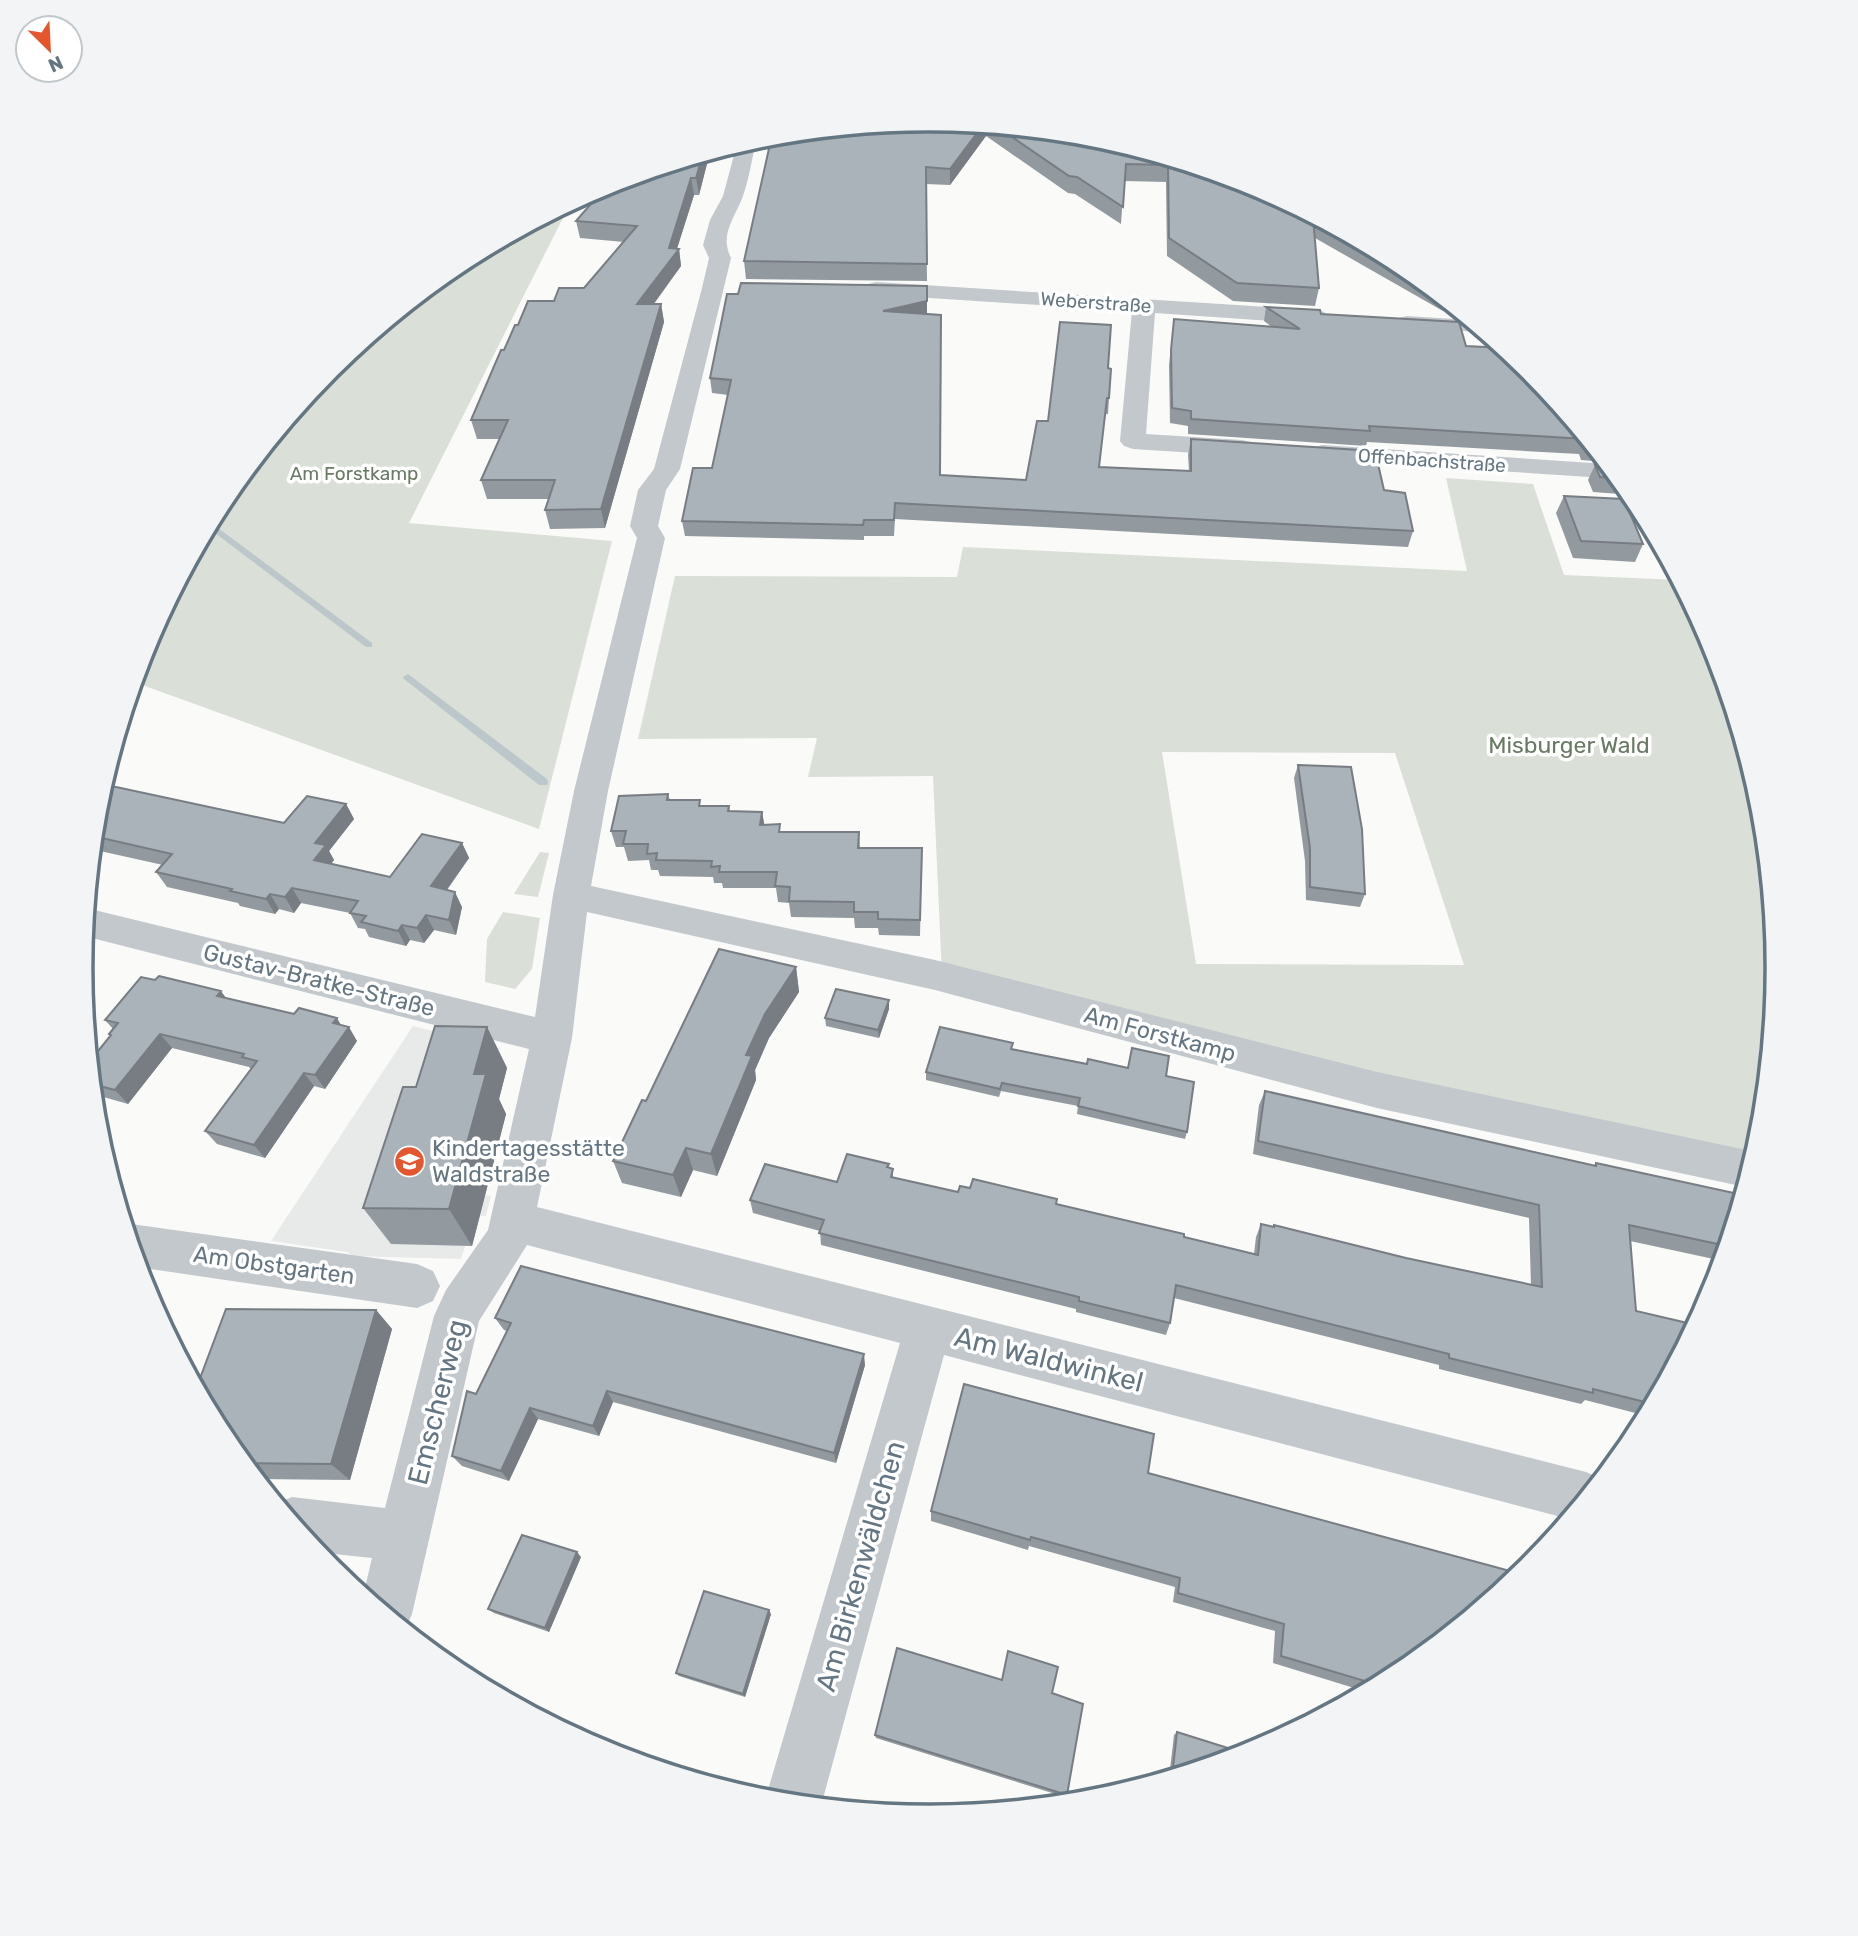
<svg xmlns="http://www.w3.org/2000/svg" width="1858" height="1936" viewBox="0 0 1858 1936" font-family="Rubik,sans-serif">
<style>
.built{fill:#e8e9e9}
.green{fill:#dadfd7;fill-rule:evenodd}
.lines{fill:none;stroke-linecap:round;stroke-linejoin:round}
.stream{fill:#bbc7cb;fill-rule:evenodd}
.minor{fill:#c3c8cc;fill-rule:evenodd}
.wall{fill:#929a9f}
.shaded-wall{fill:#777d82}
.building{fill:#aab3b9;stroke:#777d82;stroke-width:2}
.labels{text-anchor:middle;stroke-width:7;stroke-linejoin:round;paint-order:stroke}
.far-street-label{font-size:19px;fill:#657683;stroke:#fff}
.far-park-label{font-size:19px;fill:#687a64;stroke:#fff}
.park-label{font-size:23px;fill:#687a64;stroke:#fff}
.street-label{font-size:23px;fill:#657683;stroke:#fff}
.poi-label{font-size:23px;fill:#657683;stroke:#fff;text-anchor:start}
.near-street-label{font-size:28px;fill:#657683;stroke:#fff}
.rim{fill:none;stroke:#657683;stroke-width:3.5}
</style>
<rect width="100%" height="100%" fill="#fafaf8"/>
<polygon class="built" points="413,1026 500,1048 490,1067 507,1068 495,1113 502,1127 485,1195 491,1196 486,1216 480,1216 472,1246 465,1246 461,1259 354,1256 347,1252 271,1241"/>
<g class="green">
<polygon points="571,202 409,523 612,541 539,829 134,682 145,643 224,496 329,368 458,262"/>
<path d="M1446 478 1533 484 1564 575 1679 580 1713 644 1761 803 1777 968 1761 1134 1753 1159 942 976 933 776 808 777 817 738 638 739 675 576 957 577 963 547 1467 571ZM1162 752 1395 753 1464 965 1196 964Z"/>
<polygon points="540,852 549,853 538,897 514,894"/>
<polygon points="503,912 540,918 532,969 515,989 485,982 487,939"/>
</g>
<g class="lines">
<g class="stream">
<polygon points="210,522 372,643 372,647 366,647 207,527"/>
<polygon points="408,674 547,779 548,782 547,785 539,785 404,679 403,677"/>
</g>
<g class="minor">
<path d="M755 139 756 141C752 159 749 179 743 196 735 218 719 234 731 258L680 469 666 490 658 526 665 538 608 791 591 886 935 960 1377 1072 1756 1152 1745 1187 1377 1108 935 990 587 912 572 1038 537 1207 1586 1472 1602 1479 1569 1519 944 1355 821 1806 765 1800 900 1343 527 1245 479 1321 412 1614 405 1630 363 1596 372 1558 316 1552 276 1504 292 1497 385 1508 434 1316 446 1290 488 1230 529 1049 84 936 86 908 535 1017 553 895 574 791 637 538 630 526 638 490 654 469 702 288 709 258 703 245 710 220 723 196 737 144Z"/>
<polygon points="876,282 1316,310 1324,312 1327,317 1324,322 1316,324 1155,313 1146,434 1242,440 1251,442 1255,448 1251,454 1242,456 1133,449 1124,446 1120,441 1132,311 868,294 865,289 868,284"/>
<polygon points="1407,316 1470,320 1485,332 1399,328 1395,323 1399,318"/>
<polygon points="1323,445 1607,464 1620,479 1314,459 1310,453 1314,447"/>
<polygon points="131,1224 417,1264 433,1271 440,1286 433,1301 417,1308 137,1267 125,1226"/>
</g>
</g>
<g class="wall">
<polygon points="929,120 1095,136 1254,184 1401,263 1456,308 1443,311 1315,238 1319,288 1315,306 1233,301 1167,256 1166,182 1124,181 1121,224 1075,194 1068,193 986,136 950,185 926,184 927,281 746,279 744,261"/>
<polygon points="710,152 699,195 694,195 677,248 679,249 681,266 654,304 661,304 664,322 605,528 550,529 545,510 549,499 487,499 481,480 499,439 477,439 471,420 504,350 518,325 554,301 584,288 624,242 580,238 576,221 604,189 603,189 602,185 605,184"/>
<polygon points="1266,307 1321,314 1466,346 1529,368 1606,462 1581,460 1579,454 1367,442 1366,446 1188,434 1188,426 1170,423 1169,365 1174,319 1272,327 1264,321"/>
<polygon points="927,314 940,475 1026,480 1048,421 1108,368 1109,398 1108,414 1105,414 1099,467 1189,471 1188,455 1191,439 1384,490 1413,531 1408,547 895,519 894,536 864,536 864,540 685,536 682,521 712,468 728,395 712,393 710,378"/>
<polygon points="1595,465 1619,478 1633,495 1593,492 1588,480"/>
<polygon points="1564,496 1643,544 1635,562 1573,558 1556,513"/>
<polygon points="1298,765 1365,894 1360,907 1306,900 1305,861 1294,778"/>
<polygon points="668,794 670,800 701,806 729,806 730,811 762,812 764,824 781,832 859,832 860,848 922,848 920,936 879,935 878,928 855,928 854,918 791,917 789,903 778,902 776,888 723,888 722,883 714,883 713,877 660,876 658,870 651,870 649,860 628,861 624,847 616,847 611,831"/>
<polygon points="97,802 284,823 346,804 354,819 329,851 334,860 331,864 390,877 462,843 469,858 447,890 462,907 456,935 434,930 424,943 410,940 406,946 369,937 365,929 358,928 350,913 301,903 294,913 279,909 275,914 240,906 238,903 167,887 156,872 163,865 100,851 93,841"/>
<polygon points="796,967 799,992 769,1038 755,1070 756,1080 717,1176 693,1170 681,1197 622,1183 613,1161 646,1101"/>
<polygon points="227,998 341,1025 357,1041 325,1089 314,1086 265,1158 217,1144 205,1131 251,1069 249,1067 172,1048 128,1104 93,1094 90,1061 110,1036 109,1034 113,1029 105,1020"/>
<polygon points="889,1000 889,1009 879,1038 826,1026 825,1018"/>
<polygon points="487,1027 507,1068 499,1099 506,1114 472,1246 391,1244 363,1208 416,1087"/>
<polygon points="1013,1049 1087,1064 1166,1076 1187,1132 1185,1139 1077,1114 1078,1106 1001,1091 999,1097 926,1080 926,1072"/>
<polygon points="1265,1091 1594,1165 1596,1163 1743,1195 1723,1261 1630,1241 1636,1311 1696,1325 1647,1416 1585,1400 1581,1404 1439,1369 1439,1365 1174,1298 1170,1323 1166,1335 1076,1312 1076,1309 821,1245 820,1231 753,1213 750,1200 837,1182 889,1167 893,1169 893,1177 958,1192 1056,1204 1254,1254 1256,1237 1261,1224 1273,1227 1274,1225 1406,1258 1531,1285 1529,1218 1253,1154 1259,1105"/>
<polygon points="376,1310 392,1329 350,1480 256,1479 223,1439"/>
<polygon points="495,1318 865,1365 836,1463 613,1402 599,1436 538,1419 509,1481 462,1466 452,1456 507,1331 504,1330"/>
<polygon points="1148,1473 1400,1674 1367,1692 1273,1663 1275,1631 1173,1602 1175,1587 1029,1546 1028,1550 931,1521 931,1511"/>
<polygon points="581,1557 549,1632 494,1613 488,1609"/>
<polygon points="771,1614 745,1697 679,1676 676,1673"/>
<polygon points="1002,1680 1052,1693 1067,1795 1065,1797 876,1738 875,1735"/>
<polygon points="1177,1732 1247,1754 1169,1778 1174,1735"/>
</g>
<g class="shaded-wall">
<polygon points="983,125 987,125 986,136 950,185 950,169"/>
<polygon points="710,152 699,195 696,178 703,154"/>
<polygon points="691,178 694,195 676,252 679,249 681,266 640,322 637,304 669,248"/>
<polygon points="927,301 927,316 883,311"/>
<polygon points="1447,301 1456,308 1443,311"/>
<polygon points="661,304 664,322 605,528 601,509"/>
<polygon points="346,804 354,819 329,851 334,860 322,875 314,860 315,843"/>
<polygon points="762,812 765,828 760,825"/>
<polygon points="462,843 469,858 438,902 431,886"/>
<polygon points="292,888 301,903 294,913 285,897"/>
<polygon points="455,892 462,907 456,935 449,920"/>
<polygon points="270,894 279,909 275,914 266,899"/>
<polygon points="426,915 434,930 424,943 417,928"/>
<polygon points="402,925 410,940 406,946 398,931"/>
<polygon points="796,967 799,992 769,1038 755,1070 756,1080 717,1176 711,1154 746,1055 765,1014"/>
<polygon points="221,991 231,1005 217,996"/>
<polygon points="889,1000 889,1009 879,1038 878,1030"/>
<polygon points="337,1018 345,1032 349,1027 357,1041 325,1089 315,1075 333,1023"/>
<polygon points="487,1027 507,1068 499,1099 506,1114 472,1246 449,1209 474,1074"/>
<polygon points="160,1034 172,1048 128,1104 115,1090"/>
<polygon points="304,1073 314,1086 265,1158 254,1145"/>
<polygon points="686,1148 693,1170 681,1197 673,1175"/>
<polygon points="376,1310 392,1329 350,1480 331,1464"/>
<polygon points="864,1354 865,1365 836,1463 834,1453"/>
<polygon points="607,1391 613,1402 599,1436 593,1426"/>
<polygon points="530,1408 538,1419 509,1481 501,1471"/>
<polygon points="577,1552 581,1557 549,1632 545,1628"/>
<polygon points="769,1610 771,1614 745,1697 743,1694"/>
</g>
<g class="building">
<polygon points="929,120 983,125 950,169 926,167 927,264 744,261 772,135"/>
<polygon points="996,126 1095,136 1254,184 1401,263 1415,274 1313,217 1319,288 1237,283 1169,238 1168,165 1126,164 1123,207 1077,177 1069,176"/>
<polygon points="703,154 696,178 691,178 669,248 679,249 637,304 661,304 601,509 545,510 555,480 481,480 508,420 471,420 501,350 504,350 515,325 518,325 528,301 554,301 559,288 584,288 637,226 576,221 610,182"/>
<polygon points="741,283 927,286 927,301 883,311 941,315 940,475 1026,480 1037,421 1048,421 1060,322 1111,325 1108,368 1111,369 1109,398 1107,398 1099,467 1191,471 1191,439 1375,451 1384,490 1405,493 1413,531 895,503 894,520 864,520 863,525 682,521 693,468 712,468 731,380 710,378 727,294 738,294"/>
<polygon points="1266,307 1320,310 1321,314 1459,322 1466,346 1504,348 1529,368 1592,445 1587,445 1585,439 1369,426 1370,431 1191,419 1191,411 1172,408 1171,350 1174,319 1300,329"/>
<polygon points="1595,465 1609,465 1619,478 1600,477"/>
<polygon points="1564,496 1624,499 1643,544 1581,541"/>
<polygon points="1298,765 1351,767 1362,829 1365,894 1310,887 1310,848"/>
<polygon points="102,784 284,823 307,796 346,804 315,843 326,845 314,860 390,877 422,834 462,843 431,886 455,892 449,920 426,915 417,928 402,925 398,931 361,922 366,916 350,913 358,901 292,888 285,897 270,894 266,899 230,891 232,889 156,872 172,854 93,836 94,830 99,825 95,824 97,802"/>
<polygon points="668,794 667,800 700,800 699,806 729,806 728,811 762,812 760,825 780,824 779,832 859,832 858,848 922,848 920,920 878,919 878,912 854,912 854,902 789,901 790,887 775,886 777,872 719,872 720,866 711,867 712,861 656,860 657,853 647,854 648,844 623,844 626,831 611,831 619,796"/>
<polygon points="719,949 796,967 765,1014 746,1055 752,1056 711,1154 686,1148 673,1175 613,1161 642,1100 646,1101"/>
<polygon points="159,976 221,991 217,996 294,1014 299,1008 337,1018 333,1023 349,1027 315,1075 304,1073 254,1145 205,1131 257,1061 242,1057 244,1054 160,1034 115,1090 92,1084 90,1061 111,1035 109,1034 118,1023 105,1020 141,977 155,980"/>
<polygon points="836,989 889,1000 878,1030 825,1018"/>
<polygon points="435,1026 487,1027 474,1074 486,1074 449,1209 363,1208 403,1087 416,1087"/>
<polygon points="940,1027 1013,1043 1011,1049 1087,1064 1088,1059 1128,1068 1132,1048 1169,1056 1166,1076 1194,1082 1187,1132 1078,1106 1080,1098 1002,1083 1000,1089 926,1072"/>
<polygon points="1265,1091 1596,1166 1596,1163 1743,1195 1727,1246 1629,1225 1636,1311 1696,1325 1653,1404 1593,1389 1593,1393 1449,1358 1449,1354 1176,1285 1170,1323 1079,1301 1079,1297 819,1233 824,1220 750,1200 765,1164 837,1182 847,1154 889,1164 887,1167 893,1169 891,1177 958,1192 960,1186 970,1188 973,1179 1057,1199 1056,1204 1184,1234 1184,1237 1258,1255 1261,1224 1274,1227 1274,1225 1406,1258 1542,1287 1539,1205 1258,1141"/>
<polygon points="521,1266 864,1354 834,1453 607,1391 593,1426 530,1408 501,1471 452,1456 467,1391 476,1394 511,1323 495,1318"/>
<polygon points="226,1309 376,1310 331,1464 243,1463 223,1439 196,1389"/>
<polygon points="964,1384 1154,1434 1148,1473 1521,1574 1400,1674 1378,1685 1281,1656 1284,1624 1178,1593 1180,1578 1031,1537 1030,1540 931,1511"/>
<polygon points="522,1535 577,1552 545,1628 488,1609"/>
<polygon points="704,1591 769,1610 743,1694 676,1673"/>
<polygon points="897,1648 1002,1680 1008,1651 1058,1667 1052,1693 1083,1704 1067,1795 875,1735"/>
<polygon points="1177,1732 1247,1754 1172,1777"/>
</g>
<defs>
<symbol id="school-disc" viewBox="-11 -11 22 22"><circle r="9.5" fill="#e4572e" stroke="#fff"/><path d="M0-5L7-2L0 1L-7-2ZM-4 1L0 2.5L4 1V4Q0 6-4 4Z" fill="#fff"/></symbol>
</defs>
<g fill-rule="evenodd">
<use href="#school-disc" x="392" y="1144" width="35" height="35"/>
</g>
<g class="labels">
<g class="far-street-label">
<text transform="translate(1096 302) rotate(4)" y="7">Weberstraße</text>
<text transform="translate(1432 460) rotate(4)" y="7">Offenbachstraße</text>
</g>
<g class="far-park-label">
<text x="354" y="480">Am Forstkamp</text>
</g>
<g class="park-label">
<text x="1569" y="753">Misburger Wald</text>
</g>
<g class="street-label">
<text transform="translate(319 980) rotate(14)" y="8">Gustav-Bratke-Straße</text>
<text transform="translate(1160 1034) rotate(15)" y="8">Am Forstkamp</text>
<text transform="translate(274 1265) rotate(8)" y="8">Am Obstgarten</text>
</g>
<g class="poi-label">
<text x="432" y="1156">Kindertagesstätte<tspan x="432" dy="26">Waldstraße</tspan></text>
</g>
<g class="near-street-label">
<text transform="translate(1049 1359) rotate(14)" y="10">Am Waldwinkel</text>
<text transform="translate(437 1402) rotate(-76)" y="10">Emscherweg</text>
<text transform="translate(860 1566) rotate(-74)" y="10">Am Birkenwäldchen</text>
</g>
</g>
<path d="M0 0H1858V1936H0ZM93 968a836 836 0 1 1 1672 0a836 836 0 1 1-1672 0Z" fill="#f3f4f5" fill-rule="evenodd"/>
<path class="rim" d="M93 968a836 836 0 1 1 1672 0a836 836 0 1 1-1672 0Z"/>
<g transform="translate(49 49) rotate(156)"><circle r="33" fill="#ffffff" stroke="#c1c8cd" stroke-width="2"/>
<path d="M0-5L12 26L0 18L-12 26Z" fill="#e4572e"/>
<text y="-10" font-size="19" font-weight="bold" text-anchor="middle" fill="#657683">N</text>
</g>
</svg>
